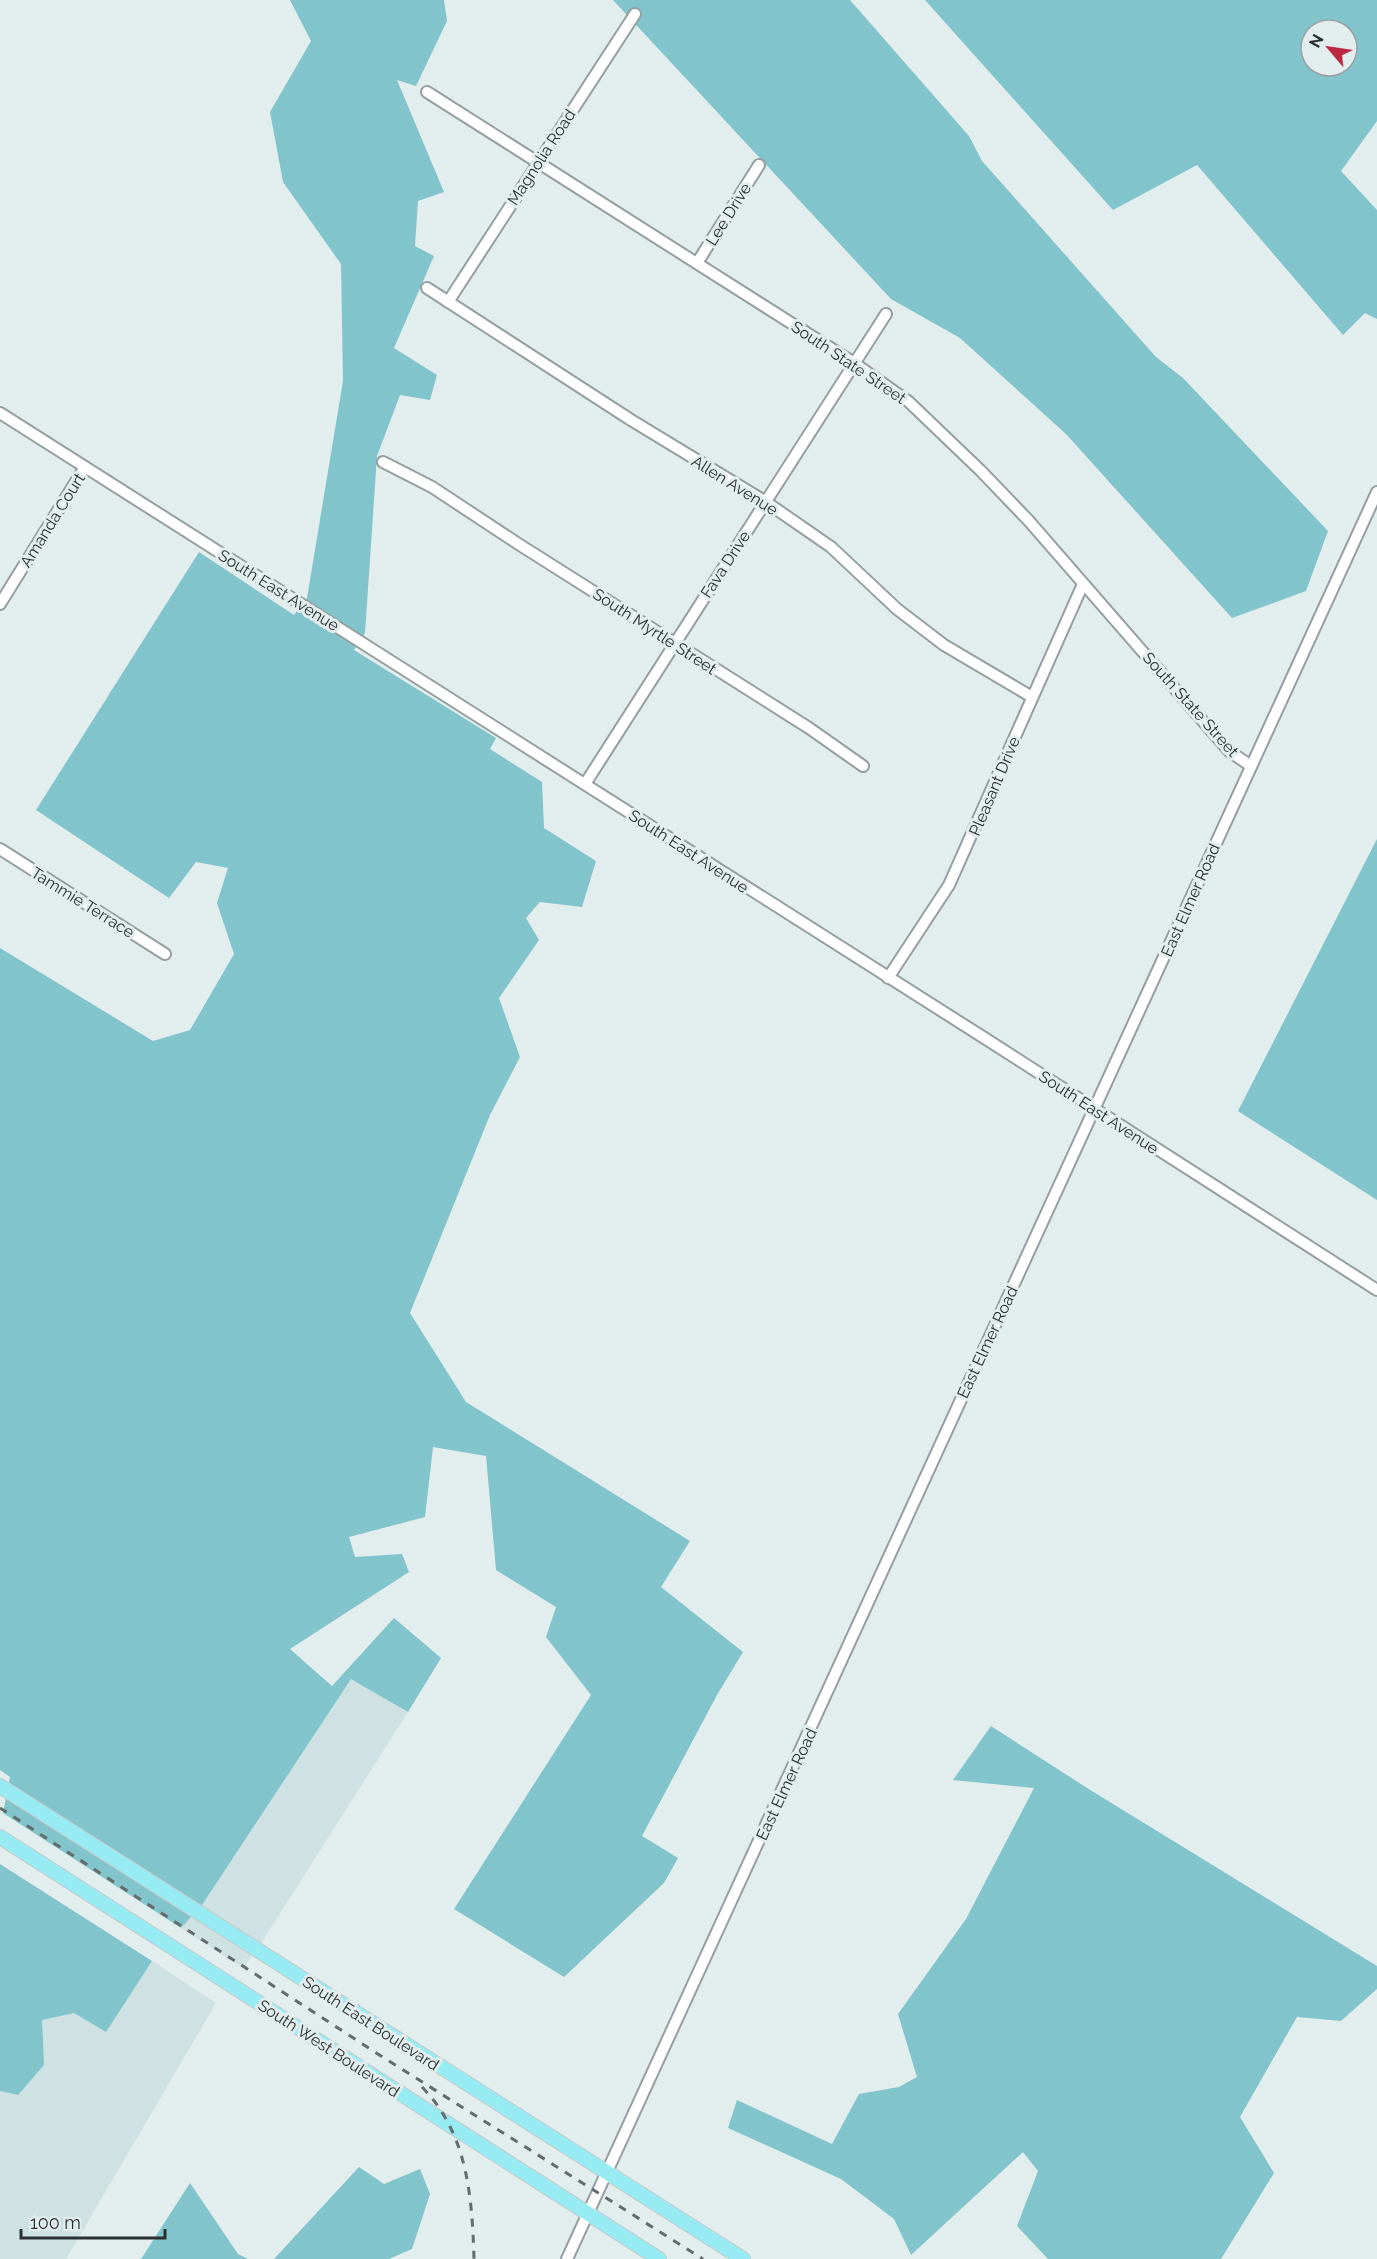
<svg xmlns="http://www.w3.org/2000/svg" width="1377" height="2259" viewBox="0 0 1377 2259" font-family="Raleway,sans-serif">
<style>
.built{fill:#cee2e4}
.green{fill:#81c4cb;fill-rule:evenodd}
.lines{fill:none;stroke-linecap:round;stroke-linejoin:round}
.minor-casing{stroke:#959fa0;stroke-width:14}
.major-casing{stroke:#c8c9c9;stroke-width:16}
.minor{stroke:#fff;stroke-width:10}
.major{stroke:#97ecf4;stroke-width:14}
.rail{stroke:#656b6b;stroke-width:3;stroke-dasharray:8 8;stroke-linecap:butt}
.labels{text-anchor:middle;stroke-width:6;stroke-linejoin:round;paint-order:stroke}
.street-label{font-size:16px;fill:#2b2f2f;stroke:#e2edee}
</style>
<rect width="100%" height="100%" fill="#e2edee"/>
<g class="built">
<polygon points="351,1678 408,1712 260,1945 243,1968 181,1928 202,1905"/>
<polygon points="152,1961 216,2003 66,2259 0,2259 0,2091 18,2095 42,2020 146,1967"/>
</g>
<g class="green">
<polygon points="290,0 444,0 447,21 416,86 397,80 444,192 418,201 415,246 434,256 394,348 437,375 430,400 400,395 377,456 365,633 354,650 496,738 490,749 542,782 544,828 596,861 582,907 540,902 526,918 539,940 499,998 520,1057 490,1115 410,1313 466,1402 690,1541 661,1587 743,1652 717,1695 642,1836 678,1858 664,1883 564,1977 454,1909 591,1695 546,1637 556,1607 496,1570 486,1456 433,1447 425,1517 349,1537 355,1557 402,1554 409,1572 290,1649 332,1686 394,1618 441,1658 408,1712 351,1679 202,1905 181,1928 3,1813 10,1777 0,1770 0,948 153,1041 190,1030 234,954 217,903 228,868 196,862 169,898 36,810 199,552 294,615 307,598 343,381 341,264 283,182 270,112 311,41"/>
<polygon points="613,0 850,0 969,136 982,161 1156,357 1183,378 1328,531 1306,591 1232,618 1066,434 960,338 891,299"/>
<path d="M925 0H1377V121L1341 171 1377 210V319L1365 313 1343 335 1197 165 1113 210ZM1311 30H1347V66H1311Z"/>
<polygon points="1377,839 1377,1200 1238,1111"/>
<polygon points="991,1726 1087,1788 1377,1966 1377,1989 1341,2021 1297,2017 1240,2117 1274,2173 1221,2259 1048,2259 1017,2226 1038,2171 1023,2152 911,2255 894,2219 841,2179 728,2128 737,2100 832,2144 859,2094 899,2087 917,2077 898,2014 966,1919 1034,1788 953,1780"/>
<polygon points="0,1864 152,1961 106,2032 74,2013 42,2020 44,2065 18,2095 0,2091"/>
<polygon points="359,2167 384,2184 420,2169 430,2194 412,2249 389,2259 274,2259"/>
<polygon points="190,2183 238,2254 248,2259 141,2259"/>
</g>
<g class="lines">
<defs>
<g id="minor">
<polyline points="427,92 854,363 909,402 981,471 1029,521 1229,751 1251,766"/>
<polyline points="697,263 759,165"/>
<polyline points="427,288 631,420 766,502 831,547 897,609 944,645 1032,697"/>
<polyline points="448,302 635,14"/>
<polyline points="0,413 986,1039 1377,1290"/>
<polyline points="383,462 432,487 520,545 809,728 863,766"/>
<polyline points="0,604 85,467"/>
<polyline points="585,784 886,314"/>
<polyline points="0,849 165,954"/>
<polyline points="888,978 949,885 1083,584"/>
<polyline points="567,2259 1377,492"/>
</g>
<g id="major">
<polyline points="0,1786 743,2259"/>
<polyline points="0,1837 659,2259"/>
</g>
</defs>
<use href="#minor" class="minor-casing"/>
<use href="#major" class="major-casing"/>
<use href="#minor" class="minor"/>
<use href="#major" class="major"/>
<g class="rail">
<polyline points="0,1808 381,2056 703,2259"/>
<path d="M422 2087C468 2134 472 2197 474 2259"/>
</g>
</g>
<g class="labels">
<g class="street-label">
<text transform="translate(541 157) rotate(-57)" y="6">Magnolia Road</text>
<text transform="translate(728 214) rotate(-58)" y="6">Lee Drive</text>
<text transform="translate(849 362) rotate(34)" y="6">South State Street</text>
<text transform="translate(735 485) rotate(32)" y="6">Allen Avenue</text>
<text transform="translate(52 520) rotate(-58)" y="6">Amanda Court</text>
<text transform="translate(725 564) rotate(-57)" y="6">Fava Drive</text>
<text transform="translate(279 590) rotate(32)" y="6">South East Avenue</text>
<text transform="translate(655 631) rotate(33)" y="6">South Myrtle Street</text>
<text transform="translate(1191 704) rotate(48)" y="6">South State Street</text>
<text transform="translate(994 786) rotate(-67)" y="6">Pleasant Drive</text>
<text transform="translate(689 851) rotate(33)" y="6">South East Avenue</text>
<text transform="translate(1190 900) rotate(-66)" y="6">East Elmer Road</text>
<text transform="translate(83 902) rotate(32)" y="6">Tammie Terrace</text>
<text transform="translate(1099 1112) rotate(33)" y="6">South East Avenue</text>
<text transform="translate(987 1342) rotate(-65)" y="6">East Elmer Road</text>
<text transform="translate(786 1784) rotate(-65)" y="6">East Elmer Road</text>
<text transform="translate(371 2023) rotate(33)" y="6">South East Boulevard</text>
<text transform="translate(329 2048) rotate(33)" y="6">South West Boulevard</text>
</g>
</g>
<g transform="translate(1329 48) rotate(299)"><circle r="28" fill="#e2edee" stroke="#99a1a2" stroke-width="1.5"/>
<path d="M0-4.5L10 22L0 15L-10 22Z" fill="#bb2a44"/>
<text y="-9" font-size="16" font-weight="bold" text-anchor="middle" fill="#2b2f2f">N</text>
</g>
<path d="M21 2229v9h144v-9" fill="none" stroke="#2b2f2f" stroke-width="3"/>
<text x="30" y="2229" font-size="18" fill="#2b2f2f" stroke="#e2edee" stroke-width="4.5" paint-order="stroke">100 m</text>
</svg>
